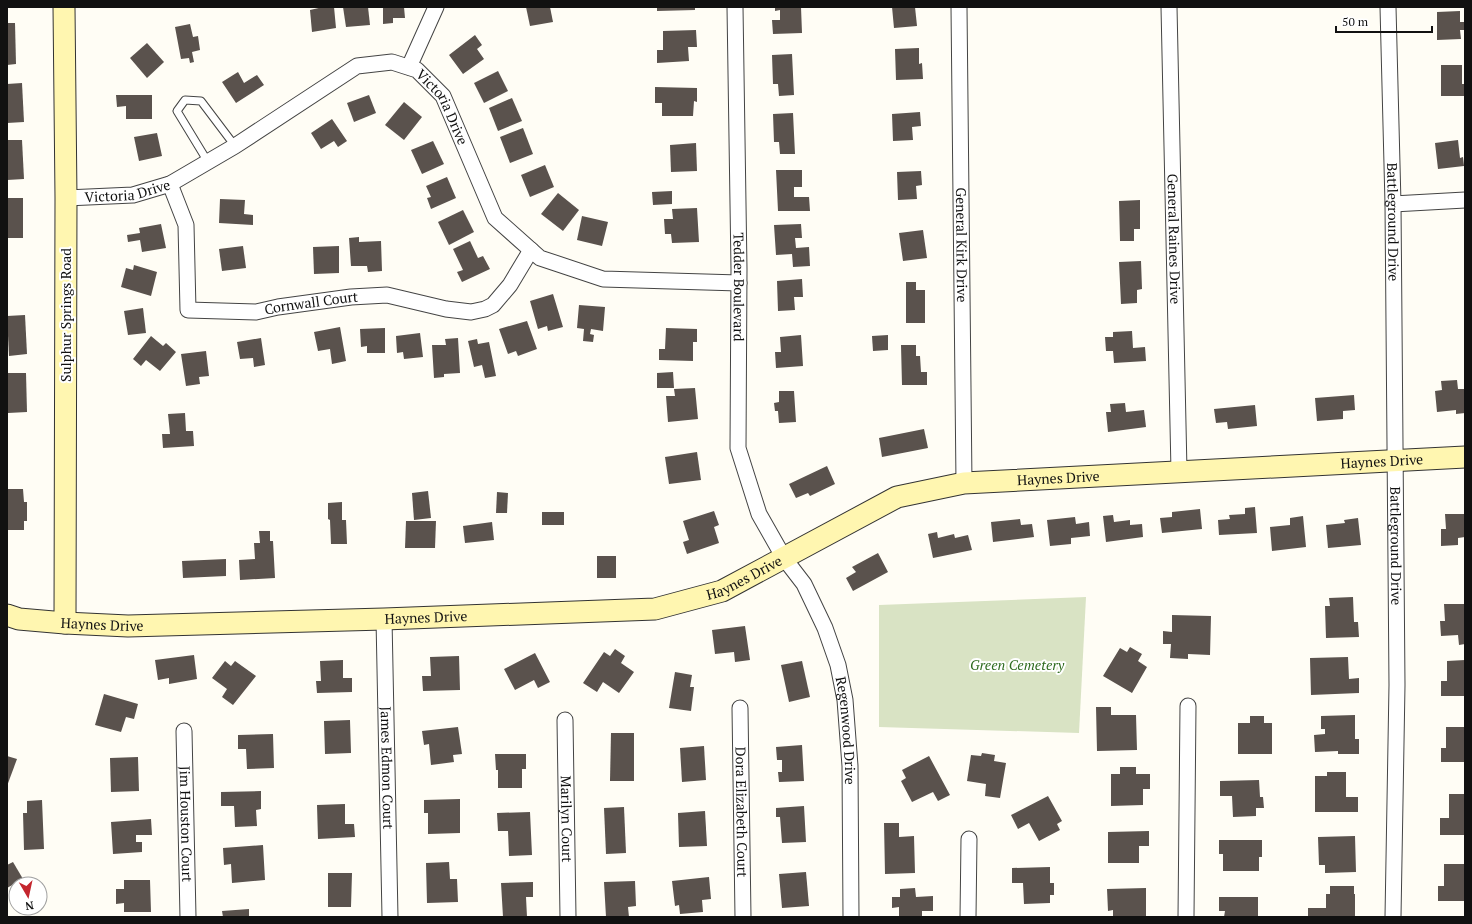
<svg xmlns="http://www.w3.org/2000/svg" width="1472" height="924" viewBox="0 0 1472 924" font-family="'PT Serif',serif">
<style>
.cemetery{fill:#d9e3c4}
.building{fill:#5a524d}
.lines{fill:none;stroke-linecap:round;stroke-linejoin:round}
.lane-casing{stroke:#444;stroke-width:9}
.street-casing{stroke:#444;stroke-width:17}
.secondary-casing{stroke:#333;stroke-width:23}
.lane{stroke:#fff;stroke-width:7}
.street{stroke:#fff;stroke-width:15}
.secondary{stroke:#fff6b0;stroke-width:21}
.labels{text-anchor:middle;stroke-width:4;stroke-linejoin:round;paint-order:stroke}
.street-label{font-size:14px;fill:#111;stroke:#fff}
.park-label{font-size:14px;font-style:italic;fill:#2f6b1f;stroke:#fff}
</style>
<rect width="100%" height="100%" fill="#fffdf5"/>
<polygon class="cemetery" points="1086,597 1079,733 879,727 879,605"/>
<g class="building">
<polygon points="323,7 334,7 336,28 312,32 310,10"/>
<polygon points="343,7 368,7 370,25 346,27"/>
<polygon points="383,7 404,7 405,18 393,18 393,23 383,24"/>
<polygon points="526,7 550,7 553,22 530,26"/>
<polygon points="657,7 695,7 695,10 657,11"/>
<polygon points="775,7 801,7 802,33 773,34 772,20 780,20 780,10 775,11"/>
<polygon points="892,7 915,7 917,26 894,28"/>
<polygon points="1460,11 1460,22 1465,22 1465,30 1460,30 1461,39 1437,40 1437,12"/>
<polygon points="7,23 15,23 16,64 7,65"/>
<polygon points="190,24 193,37 198,36 200,50 192,52 194,62 190,63 189,58 181,59 175,27"/>
<polygon points="696,30 697,47 688,47 689,61 657,63 657,50 663,50 663,31"/>
<polygon points="475,35 482,45 477,49 484,59 463,74 449,55"/>
<polygon points="147,43 164,62 147,78 130,58"/>
<polygon points="919,48 919,64 922,63 923,79 896,80 895,49"/>
<polygon points="792,54 794,95 779,96 778,84 773,84 772,55"/>
<polygon points="1441,65 1462,65 1462,84 1465,84 1465,96 1441,96"/>
<polygon points="498,71 508,91 484,103 474,83"/>
<polygon points="238,72 244,83 257,75 264,85 236,103 222,82"/>
<polygon points="22,83 24,122 7,123 7,84"/>
<polygon points="655,87 697,88 697,102 694,101 693,116 662,116 662,103 655,103"/>
<polygon points="116,95 152,95 152,119 126,119 126,106 117,107"/>
<polygon points="369,95 376,113 354,122 347,103"/>
<polygon points="512,98 522,121 498,131 489,108"/>
<polygon points="404,102 422,117 404,140 385,125"/>
<polygon points="920,112 921,126 912,127 913,140 893,141 892,114"/>
<polygon points="793,113 795,154 780,154 779,142 774,142 773,114"/>
<polygon points="332,119 347,141 338,147 334,141 321,149 311,133"/>
<polygon points="523,128 533,154 510,163 500,137"/>
<polygon points="157,133 162,156 139,161 134,137"/>
<polygon points="7,140 22,140 24,179 7,180"/>
<polygon points="1458,140 1460,158 1463,157 1464,166 1438,169 1435,143"/>
<polygon points="433,141 444,164 422,174 411,150"/>
<polygon points="696,143 697,171 671,172 670,145"/>
<polygon points="545,165 554,187 530,197 521,175"/>
<polygon points="776,170 802,170 802,187 794,187 794,197 809,197 810,211 778,211"/>
<polygon points="921,171 922,185 916,186 917,199 898,200 897,172"/>
<polygon points="447,177 456,198 431,209 427,198 431,197 426,186"/>
<polygon points="672,191 672,204 653,205 652,192"/>
<polygon points="558,193 579,210 563,231 541,214"/>
<rect x="7" y="198" width="16" height="40"/>
<polygon points="220,199 245,200 244,214 253,215 253,225 219,223"/>
<polygon points="1140,200 1140,229 1134,229 1134,241 1120,241 1119,201"/>
<polygon points="697,208 699,242 672,243 671,234 665,234 664,219 673,219 672,209"/>
<polygon points="463,210 474,232 449,245 438,222"/>
<polygon points="582,216 608,222 602,246 577,240"/>
<polygon points="161,224 166,248 142,252 140,240 128,242 127,235 140,233 139,228"/>
<polygon points="801,224 802,238 795,238 796,248 809,247 810,266 793,267 792,254 776,255 774,225"/>
<polygon points="923,230 927,258 903,261 899,233"/>
<polygon points="359,237 359,242 381,241 382,271 368,272 367,266 351,266 349,238"/>
<polygon points="470,241 478,258 483,256 490,269 462,282 457,272 463,270 453,249"/>
<polygon points="243,246 246,268 222,271 219,249"/>
<polygon points="339,246 339,273 314,274 313,247"/>
<polygon points="1141,261 1142,289 1137,290 1137,303 1121,304 1119,262"/>
<polygon points="134,265 157,272 151,296 121,287 126,268 133,270"/>
<polygon points="802,279 803,297 794,297 795,310 778,311 777,281"/>
<polygon points="906,282 916,282 916,290 925,290 925,323 906,323"/>
<polygon points="553,294 563,327 548,331 547,326 538,329 530,301"/>
<polygon points="579,305 605,307 603,331 591,329 590,334 594,335 593,342 583,341 584,329 577,328"/>
<polygon points="143,308 146,333 128,335 124,311"/>
<polygon points="25,315 27,354 9,356 7,316"/>
<polygon points="527,321 537,349 518,356 516,351 508,354 499,329"/>
<polygon points="340,327 346,361 332,364 330,349 318,351 314,332"/>
<polygon points="385,328 385,353 367,353 367,346 361,347 360,329"/>
<polygon points="666,328 697,329 697,342 693,342 693,361 659,360 659,349 665,349"/>
<polygon points="1132,331 1133,348 1145,347 1146,361 1114,363 1113,351 1106,351 1105,337 1113,337 1113,332"/>
<polygon points="420,333 423,357 404,359 403,352 397,353 396,336"/>
<polygon points="801,335 803,366 776,368 775,352 781,352 780,337"/>
<polygon points="888,335 888,350 873,351 872,336"/>
<polygon points="151,336 163,346 166,343 176,352 160,371 146,360 141,366 133,359"/>
<polygon points="261,338 265,365 254,367 253,358 240,359 237,342"/>
<polygon points="458,338 460,373 444,374 444,377 434,378 432,345 446,345 445,339"/>
<polygon points="477,339 478,344 489,342 496,376 485,378 482,365 474,367 468,341"/>
<polygon points="901,345 916,345 916,356 920,356 921,372 927,372 927,385 902,385"/>
<polygon points="206,351 209,376 199,377 200,384 186,386 181,354"/>
<polygon points="673,372 674,388 657,388 657,373"/>
<polygon points="7,373 26,373 27,412 8,413"/>
<polygon points="1457,380 1458,389 1465,389 1465,413 1456,414 1456,410 1437,412 1435,391 1442,390 1441,381"/>
<polygon points="695,388 698,419 668,422 666,396 675,396 674,389"/>
<polygon points="779,391 794,391 796,422 779,423 778,411 775,411 774,403 779,402"/>
<polygon points="1354,395 1355,410 1343,411 1343,419 1317,421 1315,398"/>
<polygon points="1125,403 1126,412 1144,410 1146,427 1108,432 1106,412 1111,412 1110,404"/>
<polygon points="1255,405 1257,426 1228,429 1227,422 1216,423 1214,409"/>
<polygon points="185,413 186,431 193,431 194,446 163,448 162,434 170,434 168,414"/>
<polygon points="924,429 928,448 882,457 879,438"/>
<polygon points="697,452 701,480 669,484 665,457"/>
<polygon points="827,466 835,484 810,496 808,493 796,498 789,484"/>
<polygon points="7,489 23,489 24,502 27,502 27,521 24,521 24,530 7,530"/>
<polygon points="428,491 431,518 414,520 412,493"/>
<polygon points="497,492 508,493 507,513 496,513"/>
<polygon points="342,502 342,520 346,520 347,544 331,544 330,520 328,519 328,503"/>
<polygon points="1255,507 1257,533 1219,535 1218,520 1230,519 1229,515 1245,514 1245,508"/>
<polygon points="1200,509 1202,529 1162,533 1160,518 1172,517 1172,512"/>
<polygon points="714,511 719,525 714,527 719,543 687,554 683,542 689,540 683,521"/>
<rect x="542" y="512" width="22" height="13"/>
<polygon points="1445,514 1465,514 1465,537 1458,538 1458,545 1441,546 1441,529 1446,529"/>
<polygon points="1113,515 1114,522 1130,520 1130,525 1142,524 1143,537 1106,542 1103,516"/>
<polygon points="1303,516 1306,547 1272,551 1270,527 1290,525 1290,518"/>
<polygon points="1075,517 1076,524 1089,522 1090,536 1071,538 1071,544 1050,546 1047,520"/>
<polygon points="1358,518 1361,545 1328,548 1326,525 1345,523 1344,520"/>
<polygon points="1020,519 1021,525 1032,524 1034,537 993,542 991,522"/>
<polygon points="406,521 436,521 435,548 405,548"/>
<polygon points="492,522 494,540 465,543 463,526"/>
<polygon points="259,531 270,531 270,541 273,541 275,578 240,580 239,560 255,559 254,543 260,543"/>
<polygon points="937,532 938,538 954,534 955,538 968,535 972,550 933,558 928,534"/>
<polygon points="878,553 888,572 853,591 846,578 856,572 852,567"/>
<rect x="597" y="556" width="19" height="22"/>
<polygon points="226,559 226,576 183,578 182,561"/>
<polygon points="1353,597 1354,622 1358,622 1359,637 1326,638 1325,606 1330,606 1329,598"/>
<polygon points="1444,604 1465,604 1465,644 1459,645 1458,635 1441,636 1440,621 1445,621"/>
<polygon points="1172,615 1211,616 1210,655 1188,654 1188,659 1170,658 1171,644 1163,644 1163,631 1172,632"/>
<polygon points="745,626 750,660 735,662 734,652 715,654 712,630"/>
<polygon points="1130,647 1142,654 1138,661 1147,667 1132,693 1103,676 1120,648 1127,652"/>
<polygon points="615,649 625,656 621,663 634,672 619,693 603,682 597,692 583,683 604,652 610,656"/>
<polygon points="535,653 550,682 538,688 534,680 515,690 504,669"/>
<polygon points="194,655 197,679 169,684 169,678 158,680 155,660"/>
<polygon points="459,656 460,690 423,691 422,676 431,676 430,657"/>
<polygon points="1348,657 1349,679 1359,678 1359,693 1311,695 1310,658"/>
<polygon points="343,660 343,678 352,678 352,692 317,693 316,681 321,681 320,661"/>
<polygon points="1465,660 1465,696 1441,696 1441,681 1447,681 1447,661"/>
<polygon points="225,661 231,666 235,661 256,676 233,705 222,697 227,689 212,678"/>
<polygon points="802,661 810,697 789,702 781,665"/>
<polygon points="675,672 692,675 690,687 694,687 691,711 669,708"/>
<polygon points="104,694 138,704 134,719 126,717 121,732 95,725"/>
<polygon points="1096,707 1111,707 1111,715 1136,715 1137,750 1097,751"/>
<polygon points="1355,715 1355,739 1359,739 1359,754 1338,754 1338,751 1315,752 1314,735 1325,734 1325,729 1321,729 1321,716"/>
<polygon points="1250,716 1264,716 1264,723 1272,723 1272,754 1238,754 1238,723 1250,723"/>
<polygon points="350,720 351,753 325,754 324,721"/>
<polygon points="458,727 462,754 453,755 454,762 431,765 429,744 424,745 422,731"/>
<polygon points="1446,727 1465,727 1465,762 1441,762 1441,748 1446,748"/>
<polygon points="611,733 634,733 634,781 610,781"/>
<polygon points="273,734 274,768 247,769 246,749 238,749 238,735"/>
<polygon points="802,745 804,781 779,782 778,772 782,772 782,760 777,760 776,747"/>
<polygon points="704,746 706,780 682,782 680,748"/>
<polygon points="982,753 995,755 994,761 1006,763 1000,798 985,796 986,784 967,781 971,755 981,756"/>
<polygon points="495,754 526,754 526,769 522,769 522,788 498,788 498,770 496,770"/>
<polygon points="7,756 17,759 7,786"/>
<polygon points="929,756 950,795 938,801 933,792 912,802 901,781 906,778 902,770"/>
<polygon points="138,757 139,791 111,792 110,758"/>
<polygon points="1120,767 1136,767 1136,774 1150,774 1150,789 1143,789 1143,805 1111,806 1111,774 1120,774"/>
<polygon points="1327,772 1346,772 1346,797 1358,797 1358,812 1315,812 1315,776 1327,776"/>
<polygon points="1259,780 1260,797 1263,797 1264,808 1256,808 1256,816 1233,817 1232,796 1220,796 1220,781"/>
<polygon points="261,791 261,809 256,810 257,826 235,827 234,806 221,806 221,792"/>
<polygon points="1449,794 1465,794 1465,835 1440,835 1440,818 1449,818"/>
<polygon points="1048,796 1062,821 1057,824 1060,830 1039,841 1029,823 1018,829 1011,815"/>
<polygon points="460,799 460,833 428,834 428,813 424,813 424,800"/>
<polygon points="42,800 44,849 24,850 23,813 27,813 27,801"/>
<polygon points="345,804 345,824 354,824 355,837 318,839 317,805"/>
<polygon points="804,806 806,842 782,843 780,817 776,817 776,808"/>
<polygon points="624,807 626,853 606,854 604,808"/>
<polygon points="705,811 707,846 679,847 678,813"/>
<polygon points="530,812 532,855 509,856 508,831 498,831 497,813"/>
<polygon points="151,819 152,835 136,835 136,842 142,842 142,852 113,854 111,822"/>
<polygon points="884,823 899,823 899,837 914,836 915,873 885,874"/>
<polygon points="1149,831 1149,846 1139,846 1139,863 1108,863 1108,832"/>
<polygon points="1355,836 1356,872 1325,873 1325,865 1319,865 1318,837"/>
<polygon points="1219,840 1262,840 1262,857 1259,857 1259,871 1223,871 1223,854 1219,854"/>
<polygon points="263,845 265,880 232,883 231,864 224,865 223,848"/>
<polygon points="13,862 23,879 7,888 7,865"/>
<polygon points="449,862 450,879 457,879 458,902 427,903 426,863"/>
<polygon points="1444,864 1465,864 1465,901 1438,901 1438,886 1444,886"/>
<polygon points="1050,867 1050,883 1054,883 1054,895 1050,895 1050,903 1024,904 1023,883 1012,883 1012,868"/>
<polygon points="806,872 809,906 782,908 779,874"/>
<polygon points="328,873 352,873 351,907 328,907"/>
<polygon points="709,877 711,899 702,900 703,912 680,914 679,905 675,906 672,881"/>
<polygon points="124,880 150,880 151,912 124,912 124,903 116,904 116,889 124,889"/>
<polygon points="635,881 636,906 628,907 629,917 606,917 604,882"/>
<polygon points="533,882 533,897 526,897 527,917 503,917 501,883"/>
<polygon points="1330,886 1354,886 1354,894 1355,894 1355,917 1308,917 1308,908 1326,908 1326,894 1330,894"/>
<polygon points="915,888 916,897 933,896 933,911 922,911 922,917 899,917 899,907 892,908 892,897 900,897 900,889"/>
<polygon points="1146,888 1146,917 1113,917 1113,910 1108,911 1107,889"/>
<polygon points="1219,897 1258,897 1258,917 1224,917 1225,911 1219,911"/>
<polygon points="249,909 249,917 223,917 222,911"/>
</g>
<g class="lines">
<defs>
<polyline id="lane" points="208,162 177,111 185,100 201,101 235,146"/>
<g id="street">
<path id="s1" d="M735 7 739 269 738 448 759 514 784 558 804 584 825 628 838 665 845 700 850 766 851 917"/>
<path id="s2" d="M959 7 964 483"/>
<path id="s3" d="M1169 7 1179 471"/>
<path id="s4" d="M1388 7 1393 204 1397 685 1393 917"/>
<polyline points="409,67 436,7"/>
<path id="s5" d="M170 184 186 225 188 310 256 312 278 307 351 297 387 295 446 309 471 312 485 309 493 305 510 285 531 250"/>
<path id="s6" d="M66 198 133 195 170 184 235 146 357 66 392 62 417 70 443 96 495 218 540 258 603 279 739 283"/>
<polyline points="1393,204 1465,200"/>
<path id="s7" d="M384 619 390 917"/>
<path id="s8" d="M740 708 743 917"/>
<path id="s9" d="M565 720 568 917"/>
<path id="s10" d="M184 731 188 917"/>
<polyline points="968,917 969,839"/>
<polyline points="1186,917 1188,706"/>
</g>
<g id="secondary">
<polyline points="64,7 66,198 65,623"/>
<path id="s11" d="M7 615 19 619 65 623 128 626 384 619 655 609 722 591 897 497 964 483 1465 457"/>
</g>
</defs>
<use href="#lane" class="lane-casing"/>
<use href="#street" class="street-casing"/>
<use href="#secondary" class="secondary-casing"/>
<use href="#lane" class="lane"/>
<use href="#street" class="street"/>
<use href="#secondary" class="secondary"/>
</g>
<g class="labels">
<g class="street-label">
<text dy="5" stroke="none"><textPath href="#s6" startOffset="434">Victoria Drive</textPath></text>
<text dy="5" stroke="none"><textPath href="#s6" startOffset="62">Victoria Drive</textPath></text>
<text dy="5" stroke="none"><textPath href="#s4" startOffset="215">Battleground Drive</textPath></text>
<text dy="5" stroke="none"><textPath href="#s3" startOffset="232">General Raines Drive</textPath></text>
<text dy="5" stroke="none"><textPath href="#s2" startOffset="238">General Kirk Drive</textPath></text>
<text dy="5" stroke="none"><textPath href="#s1" startOffset="280">Tedder Boulevard</textPath></text>
<text dy="5" stroke="none"><textPath href="#s5" startOffset="253">Cornwall Court</textPath></text>
<text transform="translate(66 315) rotate(-90)" y="5">Sulphur Springs Road</text>
<text dy="5" stroke="none"><textPath href="#s11" startOffset="1404">Haynes Drive</textPath></text>
<text dy="5" stroke="none"><textPath href="#s11" startOffset="1080">Haynes Drive</textPath></text>
<text dy="5" stroke="none"><textPath href="#s4" startOffset="539">Battleground Drive</textPath></text>
<text dy="5" stroke="none"><textPath href="#s11" startOffset="744">Haynes Drive</textPath></text>
<text dy="5" stroke="none"><textPath href="#s11" startOffset="420">Haynes Drive</textPath></text>
<text dy="5" stroke="none"><textPath href="#s11" startOffset="96">Haynes Drive</textPath></text>
<text dy="5" stroke="none"><textPath href="#s1" startOffset="748">Regenwood Drive</textPath></text>
<text dy="5" stroke="none"><textPath href="#s7" startOffset="149">James Edmon Court</textPath></text>
<text dy="5" stroke="none"><textPath href="#s8" startOffset="104">Dora Elizabeth Court</textPath></text>
<text dy="5" stroke="none"><textPath href="#s9" startOffset="99">Marilyn Court</textPath></text>
<text dy="5" stroke="none"><textPath href="#s10" startOffset="93">Jim Houston Court</textPath></text>
</g>
<g class="park-label">
<text x="1017" y="670">Green Cemetery</text>
</g>
</g>
<rect width="1472" height="924" fill="none" stroke="#111111" stroke-width="16"/>
<g transform="translate(28 896) rotate(171)"><circle r="19" fill="#ffffff" stroke="#a0a0a0"/>
<path d="M0-3L7 15L0 10L-7 15Z" fill="#c4262e"/>
<text y="-6" font-size="11" font-weight="bold" text-anchor="middle" fill="#111111">N</text>
</g>
<path d="M1336 26v6h96v-6" fill="none" stroke="#111111" stroke-width="2"/>
<text x="1342" y="26" font-size="12" fill="#111111" stroke="#ffffff" stroke-width="3" paint-order="stroke">50 m</text>
</svg>
